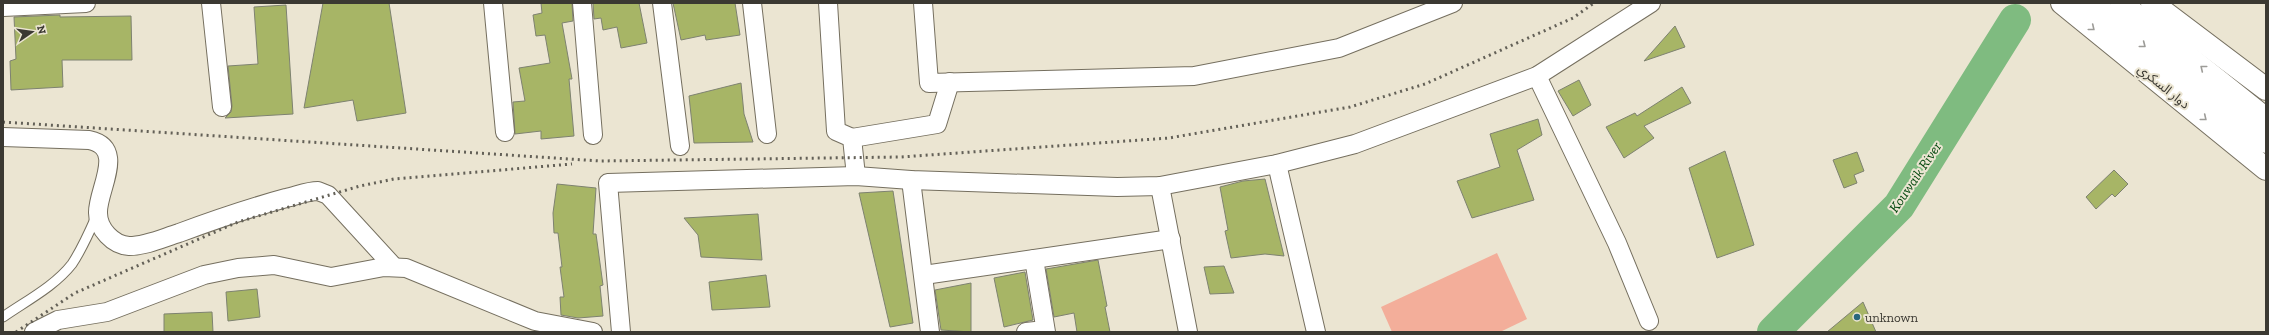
<svg xmlns="http://www.w3.org/2000/svg" width="2269" height="335" viewBox="0 0 2269 335" font-family="'Zilla Slab','Noto Sans Arabic',serif">
<style>
.green{fill:#f3ae9a}
.lines{fill:none;stroke-linecap:round;stroke-linejoin:round}
.river{stroke:#7fbb80;stroke-width:32}
.building{fill:#a7b566;stroke:#7e8270}
.service-casing{stroke:#756f5f;stroke-width:11}
.minor-casing{stroke:#756f5f;stroke-width:20}
.primary-casing{stroke:#756f5f;stroke-width:24}
.service{stroke:#fff;stroke-width:9}
.minor{stroke:#fff;stroke-width:18}
.primary{stroke:#fff;stroke-width:22}
.rail{stroke:#636057;stroke-width:3;stroke-dasharray:2 4;stroke-linecap:butt}
.oneway{stroke:#9d9c98}
.poi-dot{fill:#29677d;stroke:#ebe5d2;stroke-width:1.5}
.labels{text-anchor:middle;stroke-width:4;stroke-linejoin:round;paint-order:stroke}
.street-label{font-size:13px;fill:#3b3932;stroke:#ebe5d2}
.poi-label{font-size:13px;fill:#3b3932;stroke:#ebe5d2;text-anchor:start}
.water-label{font-size:14px;font-style:italic;fill:#02470d;stroke:#ebe5d2}
</style>
<rect width="100%" height="100%" fill="#ebe5d2"/>
<polygon class="green" points="1497,253 1527,319 1500,332 1392,332 1381,307"/>
<g class="lines">
<polyline class="river" points="1773,332 1899,206 2015,20"/>
</g>
<g class="building">
<polygon points="323,3 389,3 406,113 357,121 353,100 304,108"/>
<polygon points="541,3 572,3 573,21 562,23 572,79 569,79 574,136 541,139 541,131 515,134 513,102 525,101 519,68 550,63 545,35 536,36 533,15 542,13"/>
<polygon points="593,3 639,3 647,43 621,48 617,27 603,30 601,18 594,19"/>
<polygon points="673,3 735,3 740,35 706,40 705,35 681,40"/>
<polygon points="286,5 293,114 225,118 231,112 232,106 228,66 258,64 254,7"/>
<polygon points="60,15 60,17 131,16 132,60 62,60 63,87 11,90 10,61 16,59 14,17"/>
<polygon points="1675,26 1685,47 1644,61"/>
<polygon points="1579,80 1591,105 1573,116 1558,91"/>
<polygon points="741,83 744,114 753,142 694,143 689,96"/>
<polygon points="1682,87 1691,103 1644,126 1654,138 1624,158 1606,127 1635,113 1637,116"/>
<polygon points="1538,119 1542,135 1517,150 1534,200 1472,218 1457,181 1500,167 1490,134"/>
<polygon points="1725,151 1754,245 1717,258 1689,168"/>
<polygon points="1857,152 1864,171 1854,175 1857,183 1844,188 1833,160"/>
<polygon points="2114,170 2128,184 2115,197 2112,194 2096,209 2086,197"/>
<polygon points="1265,179 1284,256 1265,254 1231,258 1225,231 1228,230 1220,187 1243,181"/>
<polygon points="557,184 596,188 593,234 596,234 603,285 600,286 603,316 578,318 561,315 560,297 564,297 560,267 562,267 558,233 554,233 553,213"/>
<polygon points="893,191 913,323 890,327 859,193"/>
<polygon points="758,214 762,260 701,257 698,235 684,218"/>
<polygon points="1098,260 1107,306 1105,307 1110,332 1077,332 1074,313 1054,317 1046,269"/>
<polygon points="1224,266 1234,293 1210,294 1204,267"/>
<polygon points="1025,272 1033,320 1004,327 994,278"/>
<polygon points="766,275 770,307 712,310 709,282"/>
<polygon points="971,283 971,332 941,330 935,290"/>
<polygon points="257,289 260,317 228,321 226,292"/>
<polygon points="1863,302 1876,332 1827,332"/>
<polygon points="212,312 213,332 164,332 164,314"/>
</g>
<g class="lines">
<defs>
<path id="service" d="M3 317C26 301 55 286 72 264 82 249 89 233 96 217"/>
<g id="minor">
<polyline points="211,3 222,107"/>
<polyline points="493,3 505,132"/>
<polyline points="582,3 593,135"/>
<polyline points="662,3 680,146"/>
<polyline points="752,3 767,134"/>
<polyline points="828,3 836,131 852,138 856,176"/>
<polyline points="923,3 929,83 1194,76 1339,48 1453,3"/>
<polyline points="3,7 86,3"/>
<polyline points="1537,76 1617,243 1649,321"/>
<path d="M3 137 89 140C127 148 97 190 98 213 98 229 113 245 129 246 146 246 163 238 179 233 214 220 249 208 286 198 296 196 307 191 318 191L328 195 394 267"/>
<polyline points="852,138 937,124 950,82"/>
<polyline points="1277,164 1316,332"/>
<polyline points="911,180 930,332"/>
<polyline points="1160,186 1188,332"/>
<polyline points="1034,259 1046,332"/>
<polyline points="924,275 1171,239"/>
<polyline points="34,332 58,320 107,312 204,275 238,268 274,265 331,277 384,267 406,268 535,321 593,332"/>
<polyline points="621,332 608,183 856,176 911,180 1117,187 1160,186 1277,164 1355,144 1537,76 1651,3"/>
<polyline points="1026,332 1045,330"/>
</g>
<g id="primary">
<polyline points="2062,3 2266,169"/>
<polyline points="2091,3 2266,142"/>
<polyline points="2121,3 2266,119"/>
<polyline points="2152,3 2266,89"/>
</g>
</defs>
<use href="#service" class="service-casing"/>
<use href="#minor" class="minor-casing"/>
<use href="#primary" class="primary-casing"/>
<use href="#service" class="service"/>
<use href="#minor" class="minor"/>
<use href="#primary" class="primary"/>
<g class="rail">
<polyline points="3,122 600,161 901,157 1169,138 1350,107 1425,84 1573,18 1594,3"/>
<polyline points="16,332 75,293 238,222 360,186 394,179 572,164"/>
</g>
</g>
<defs><path id="oneway-chevron" d="M-2-3.5L2.5 0L-2 3.5" fill="none" stroke-width="1.6" stroke-linecap="round" stroke-linejoin="round"/></defs>
<g class="oneway">
<use href="#oneway-chevron" transform="translate(2092 28) rotate(39)"/>
<use href="#oneway-chevron" transform="translate(2143 45) rotate(38)"/>
<use href="#oneway-chevron" transform="translate(2203 68) rotate(-141)"/>
<use href="#oneway-chevron" transform="translate(2204 118) rotate(39)"/>
</g>
<circle class="poi-dot" cx="1857" cy="317" r="4"/>
<g class="labels">
<g class="street-label">
<text transform="translate(2164 86) rotate(39)" y="5">دوار السكري</text>
</g>
<g class="poi-label">
<text x="1865" y="322">unknown</text>
</g>
<g class="water-label">
<text transform="translate(1915 177) rotate(-56)" y="5">Kouwaik River</text>
</g>
</g>
<rect width="2269" height="335" fill="none" stroke="#3b3932" stroke-width="8"/>
<g transform="translate(32 32) rotate(77)" stroke="#ebe5d2" stroke-width="3" paint-order="stroke">
<path d="M0-3L7 15L0 10L-7 15Z" fill="#3b3932"/>
<text y="-6" font-size="11" font-weight="bold" text-anchor="middle" fill="#3b3932">N</text>
</g>
</svg>
